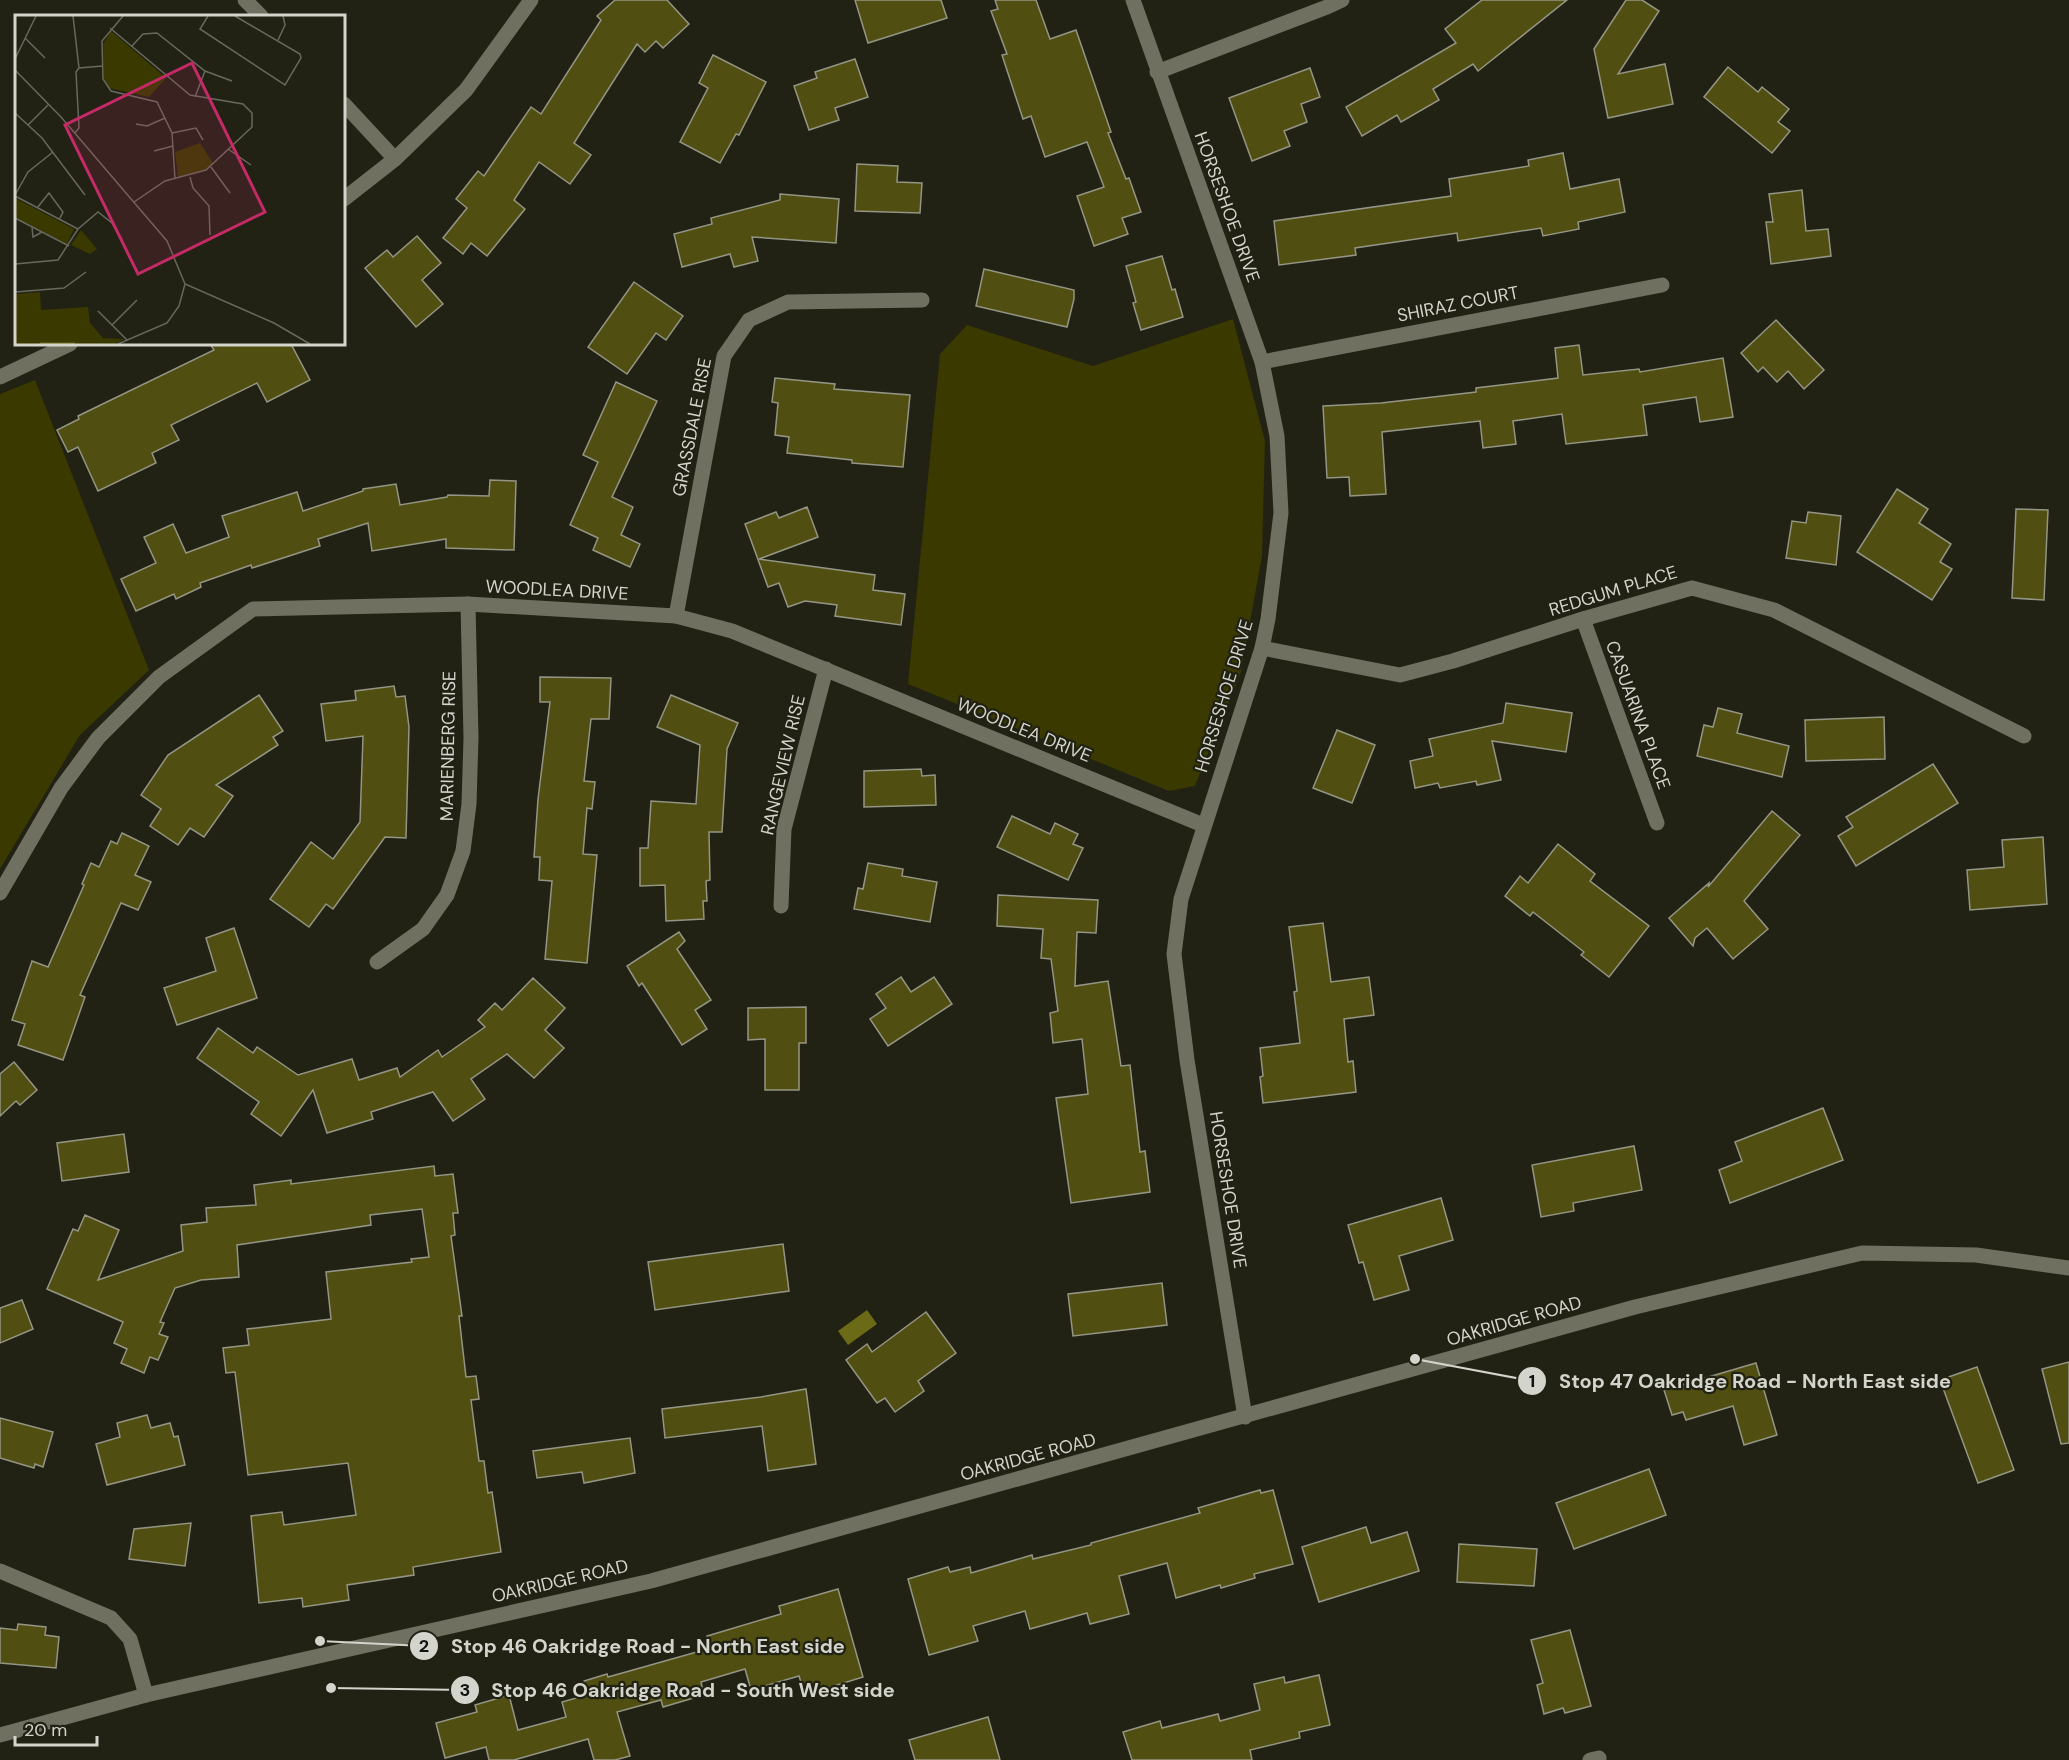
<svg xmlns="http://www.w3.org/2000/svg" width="2069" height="1760" viewBox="0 0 2069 1760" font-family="'DM Sans',sans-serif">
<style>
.green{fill:#3a3900}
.water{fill:#6b6a16}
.building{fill:#504f11;stroke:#949584;stroke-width:1.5}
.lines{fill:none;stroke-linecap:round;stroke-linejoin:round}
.minor{stroke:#707061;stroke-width:15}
.tertiary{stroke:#707061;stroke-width:15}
.labels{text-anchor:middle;stroke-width:4.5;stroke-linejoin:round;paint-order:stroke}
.street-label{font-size:18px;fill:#d3d4cb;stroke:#212114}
.inset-river{fill:none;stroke:#6b6a16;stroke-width:3}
.inset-road{fill:none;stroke:#68695d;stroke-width:1.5}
.view{fill:#c42b66;fill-opacity:0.15;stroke:#c42b66;stroke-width:3}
.inset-edge{fill:none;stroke:#d3d4cb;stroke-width:3}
.leader{fill:none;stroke:#d3d4cb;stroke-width:2}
.callout-dot{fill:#d3d4cb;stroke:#212114;stroke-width:2}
.mark-label{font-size:18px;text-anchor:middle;font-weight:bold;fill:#111}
.callout-label{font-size:20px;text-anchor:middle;font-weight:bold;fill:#d3d4cb;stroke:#212114;stroke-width:4.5;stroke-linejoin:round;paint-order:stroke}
</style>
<rect width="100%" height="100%" fill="#212114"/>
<g class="green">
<polygon points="1233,319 1265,441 1262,556 1241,672 1195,786 1169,791 908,684 940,354 967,325 1093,366"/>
<polygon points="35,380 149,670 80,735 0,869 0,394"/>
</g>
<polygon class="water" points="867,1310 877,1324 848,1345 838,1331"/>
<g class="building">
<polygon points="615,0 667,0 689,24 663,48 656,41 645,52 637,44 574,143 591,155 570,184 539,162 514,200 525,209 487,256 471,243 463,254 443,238 467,208 456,199 478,171 484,176 531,107 541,114 601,20 597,16"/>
<polygon points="855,0 941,0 947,18 868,43"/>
<polygon points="995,0 1036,0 1050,39 1076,30 1111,132 1108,133 1126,179 1129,178 1141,212 1122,218 1128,234 1094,246 1077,196 1104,187 1087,142 1045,157 1031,116 1023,119 1002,55 1007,54 991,11 998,9"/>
<polygon points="1482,0 1567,0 1478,71 1473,64 1433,89 1439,100 1401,122 1397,115 1362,136 1346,107 1456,43 1445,29"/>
<polygon points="1626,0 1642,0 1659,11 1618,74 1665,64 1673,104 1608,118 1594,49"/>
<polygon points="713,55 766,82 739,135 736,134 720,163 680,142 708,88 699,83"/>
<polygon points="855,59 868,97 835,108 839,120 809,130 794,86 817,78 815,72"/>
<polygon points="1728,67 1758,92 1762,87 1789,109 1778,122 1790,131 1772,153 1704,97"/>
<polygon points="1310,68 1320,97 1301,104 1307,122 1284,131 1290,146 1252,161 1229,98"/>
<polygon points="1563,153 1570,189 1619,179 1625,212 1578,222 1579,229 1543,236 1541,228 1458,241 1457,233 1355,248 1356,255 1279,265 1274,221 1451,196 1449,179 1529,166 1528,160"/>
<polygon points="857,164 898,166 897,182 922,183 920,213 855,211"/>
<polygon points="1802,190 1806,231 1828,229 1831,256 1771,264 1766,222 1773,222 1769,194"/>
<polygon points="780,194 839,199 836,243 752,237 758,261 734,267 730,254 682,267 674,234 712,224 711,218 780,200"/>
<polygon points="417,236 441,263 422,280 443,304 416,327 365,268 387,250 393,257"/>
<polygon points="1162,256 1172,290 1175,289 1183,317 1141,330 1133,303 1136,302 1126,266"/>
<polygon points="984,269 1074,290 1074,299 1067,327 976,306"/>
<polygon points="634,282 683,316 666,340 656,333 627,374 588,347"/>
<polygon points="1776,320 1824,370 1804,389 1788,371 1777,382 1763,367 1758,372 1741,353"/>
<polygon points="210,344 291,344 310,380 267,402 257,383 171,425 179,440 152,453 156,463 98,491 78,447 68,452 57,430 79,419 78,416 214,350"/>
<polygon points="1579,345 1583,375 1639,369 1640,372 1723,358 1733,417 1700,422 1696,397 1643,405 1647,435 1566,444 1562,414 1513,421 1516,444 1483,448 1480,421 1382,432 1386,494 1350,496 1349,477 1327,478 1323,406 1381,403 1476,392 1476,388 1558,378 1555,348"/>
<polygon points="775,378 835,384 834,389 910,395 903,467 852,463 852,460 787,453 789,437 775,435 778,403 772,402"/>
<polygon points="616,382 657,401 612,497 633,507 621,535 640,544 630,567 593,550 598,538 570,525 598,462 583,455"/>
<polygon points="490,480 516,481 514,550 446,548 446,539 372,551 368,523 318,539 320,546 252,568 251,565 200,583 201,587 176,599 174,594 136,611 121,579 156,563 144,537 173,524 186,553 229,537 222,516 297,492 303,511 363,491 363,489 396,484 400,505 447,497 448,495 489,496"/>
<polygon points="1897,489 1928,509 1919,523 1951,544 1940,562 1952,569 1932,600 1857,552"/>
<polygon points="807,507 818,537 759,559 875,575 873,590 905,594 901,625 835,616 837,605 805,601 788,607 779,583 768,587 745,524 776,512 779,518"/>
<polygon points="2016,509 2048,510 2044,600 2012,598"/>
<polygon points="1808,512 1841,516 1836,565 1786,558 1792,521 1806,523"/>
<polygon points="540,677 611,678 609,719 591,719 584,781 595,782 592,809 587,808 583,854 597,855 587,963 545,959 552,881 539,880 540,857 534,857 538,799 550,702 540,702"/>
<polygon points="394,686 396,697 405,696 409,727 406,838 385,837 333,909 326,904 309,927 270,899 311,842 333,859 360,822 363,736 326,741 321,704 356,700 355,691"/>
<polygon points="259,695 283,731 273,737 278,745 216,785 233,796 204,837 190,828 178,845 150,826 161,809 141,795 168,755"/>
<polygon points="671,695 738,723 727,749 722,832 709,832 710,880 706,881 707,901 703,901 704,919 666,921 665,885 640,886 640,848 648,848 651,801 696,804 700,745 657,727"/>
<polygon points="1506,703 1572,713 1566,752 1492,741 1501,780 1477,785 1476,781 1440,788 1438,783 1415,788 1410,761 1433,756 1429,739 1503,723"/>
<polygon points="1718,708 1742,714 1737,733 1789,746 1782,777 1697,756 1704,725 1713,727"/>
<polygon points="1884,717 1885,759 1806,761 1805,720"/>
<polygon points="1337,730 1375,745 1352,803 1313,788"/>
<polygon points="1933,764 1958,803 1856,866 1838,836 1853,827 1846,817"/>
<polygon points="921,769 922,776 935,775 936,805 864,807 864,771"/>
<polygon points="1772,811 1800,835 1744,901 1768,929 1733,959 1707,928 1695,938 1693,946 1669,918 1709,883 1708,887"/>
<polygon points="1012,816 1050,834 1055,823 1078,834 1073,844 1083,848 1068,880 997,847"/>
<polygon points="122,833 149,846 135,875 151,882 138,910 121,903 80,995 85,997 63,1060 18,1045 25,1024 12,1020 32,961 48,967 84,885 82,884 91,863 99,867 111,841 117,844"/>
<polygon points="2043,837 2047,904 1970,910 1967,870 2004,867 2002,840"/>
<polygon points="1558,844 1595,874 1590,881 1649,926 1609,977 1581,955 1584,952 1533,912 1530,916 1505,896 1520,876 1528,883"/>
<polygon points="868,863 903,869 902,876 937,882 930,922 854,909 858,888 863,889"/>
<polygon points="998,895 1098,900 1096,933 1077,932 1075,986 1108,981 1121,1066 1130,1065 1140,1152 1145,1151 1150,1192 1071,1203 1056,1098 1088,1094 1082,1039 1053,1043 1050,1013 1058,1011 1051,959 1041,958 1043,929 997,926"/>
<polygon points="1323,923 1331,982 1369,977 1374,1015 1344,1019 1348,1062 1353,1061 1356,1092 1263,1103 1260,1077 1263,1076 1260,1048 1300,1043 1294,992 1297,991 1289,927"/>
<polygon points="234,928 257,998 177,1025 164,988 216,971 206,938"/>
<polygon points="679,932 685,941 677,949 711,1000 695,1010 707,1029 682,1045 642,983 639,986 627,966"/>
<polygon points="901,977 911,992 934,977 952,1004 888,1046 870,1019 886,1008 876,994"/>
<polygon points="533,978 565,1008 545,1030 564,1048 534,1078 507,1054 471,1079 485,1099 453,1121 433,1092 371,1112 373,1119 327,1133 313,1090 281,1136 251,1114 259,1102 197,1058 218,1028 253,1053 257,1047 298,1075 352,1059 359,1080 397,1068 400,1077 438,1050 442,1057 485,1027 478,1020 495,1003 502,1010"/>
<polygon points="806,1007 806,1043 799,1043 799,1090 765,1090 765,1039 748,1040 748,1008"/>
<polygon points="14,1062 37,1090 20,1105 16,1101 0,1116 0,1074"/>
<polygon points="1823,1108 1843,1160 1730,1203 1719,1170 1742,1161 1735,1142"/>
<polygon points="124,1134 129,1172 62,1181 57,1143"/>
<polygon points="1634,1146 1642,1190 1573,1203 1574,1211 1541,1217 1532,1165"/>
<polygon points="434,1166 435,1176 453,1174 458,1213 453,1213 455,1235 451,1236 462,1316 459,1316 466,1377 476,1376 479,1399 471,1400 479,1461 484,1461 488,1493 492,1492 501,1552 413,1567 414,1575 347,1585 349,1600 303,1607 302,1598 259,1603 251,1516 282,1512 284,1525 356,1515 348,1463 248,1475 235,1372 226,1373 223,1348 249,1345 247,1329 331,1319 326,1272 412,1262 411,1259 429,1257 422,1209 370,1215 371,1225 237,1245 239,1277 201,1280 175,1288 160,1322 164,1323 159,1334 168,1337 158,1360 150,1357 144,1373 121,1363 127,1349 114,1343 123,1322 47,1289 73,1229 78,1231 85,1215 119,1230 98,1280 183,1251 181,1225 207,1222 206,1208 256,1205 254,1185 291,1180 291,1184"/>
<polygon points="1441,1198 1453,1240 1399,1256 1409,1290 1374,1300 1363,1262 1359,1263 1348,1225"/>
<polygon points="783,1244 789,1291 655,1310 648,1262"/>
<polygon points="1162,1283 1167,1325 1073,1336 1068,1294"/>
<polygon points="22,1300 33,1329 0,1343 0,1308"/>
<polygon points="926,1312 956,1353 918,1381 924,1391 895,1412 885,1398 877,1403 846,1360 867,1344 872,1352"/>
<polygon points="2069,1362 2069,1443 2061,1444 2042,1369"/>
<polygon points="1756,1363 1777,1435 1744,1445 1733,1406 1686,1420 1683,1412 1672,1415 1664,1390"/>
<polygon points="1977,1367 2014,1470 1978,1483 1940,1380"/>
<polygon points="806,1389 816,1464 768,1471 762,1426 665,1438 662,1409 761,1397"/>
<polygon points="147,1415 151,1428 170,1423 174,1437 178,1436 185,1465 107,1485 96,1444 120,1437 117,1423"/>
<polygon points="0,1418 53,1432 43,1467 35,1464 34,1468 0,1458"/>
<polygon points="630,1438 635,1473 584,1483 582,1472 537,1478 533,1451"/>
<polygon points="1649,1469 1666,1515 1574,1549 1556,1503"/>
<polygon points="1260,1490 1261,1493 1273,1490 1293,1564 1254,1574 1255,1578 1221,1588 1220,1585 1176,1598 1167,1563 1119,1576 1129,1614 1090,1624 1087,1613 1030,1629 1025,1611 973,1626 978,1641 929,1655 908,1579 948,1567 950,1572 970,1567 971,1573 1032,1555 1033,1559 1091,1545 1091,1543 1200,1513 1198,1508"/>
<polygon points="191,1523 185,1566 129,1559 134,1529"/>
<polygon points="1366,1527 1371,1543 1407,1532 1419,1571 1319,1602 1302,1547"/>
<polygon points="1459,1544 1537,1549 1534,1586 1457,1582"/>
<polygon points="838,1589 863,1677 805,1695 799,1676 751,1690 745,1669 701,1682 704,1695 663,1707 661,1700 617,1712 630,1756 615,1760 594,1760 588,1739 514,1760 489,1760 486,1747 445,1758 436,1723 477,1712 475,1705 509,1695 518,1730 566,1717 562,1702 587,1695 584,1681 607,1674 608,1677 711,1648 707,1636 781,1614 779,1606"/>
<polygon points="18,1624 46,1627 45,1635 59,1637 56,1668 0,1663 0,1628 17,1630"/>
<polygon points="1570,1630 1591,1706 1565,1713 1563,1708 1544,1714 1537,1685 1543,1683 1531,1640"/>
<polygon points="1319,1675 1330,1725 1299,1732 1300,1738 1250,1750 1252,1760 1132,1760 1123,1732 1160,1721 1162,1728 1218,1714 1220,1721 1260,1710 1254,1684 1284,1677 1285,1683"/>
<polygon points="988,1717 1000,1760 915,1760 909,1740"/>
</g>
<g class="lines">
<g class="minor">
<polyline points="245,0 261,16"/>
<polyline points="1133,0 1262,362 1277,436 1281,513 1268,619 1262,648 1181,899 1174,954 1187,1060 1245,1417"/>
<polyline points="1157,72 1327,7 1342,0"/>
<polyline points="344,104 395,159"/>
<polyline points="344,199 395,159 466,90 531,0"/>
<polyline points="1262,362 1662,285"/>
<polyline points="0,377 70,344"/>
<polyline points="676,616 724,356 749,320 788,302 922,300"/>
<polyline points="1583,619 1657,823"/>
<polyline points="1262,648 1400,675 1453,661 1583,619 1692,588 1774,610 2024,736"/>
<polyline points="0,893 61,788 98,738 159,677 253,609 468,604 676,616 732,631 1203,825"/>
<polyline points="781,906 784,829 826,669"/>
<polyline points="377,962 423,929 447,895 463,851 469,804 471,738 468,604"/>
<polyline points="0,1571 111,1618 130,1639 146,1695"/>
<polyline points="1590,1760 1599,1758"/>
</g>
<polyline class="tertiary" points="0,1735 146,1695 651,1581 1635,1307 1862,1253 1976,1255 2069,1268"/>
</g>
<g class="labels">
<g class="street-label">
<text transform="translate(1227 207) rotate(70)" y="6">HORSESHOE DRIVE</text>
<text transform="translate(1458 304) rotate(-11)" y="6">SHIRAZ COURT</text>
<text transform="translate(692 427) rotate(-79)" y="6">GRASSDALE RISE</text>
<text transform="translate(557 590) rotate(3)" y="6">WOODLEA DRIVE</text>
<text transform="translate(1613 591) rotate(-17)" y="6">REDGUM PLACE</text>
<text transform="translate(1224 696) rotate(-73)" y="6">HORSESHOE DRIVE</text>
<text transform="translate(1638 715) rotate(70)" y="6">CASUARINA PLACE</text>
<text transform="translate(1024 730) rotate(22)" y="6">WOODLEA DRIVE</text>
<text transform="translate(448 746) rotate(-89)" y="6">MARIENBERG RISE</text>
<text transform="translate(783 765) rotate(-77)" y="6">RANGEVIEW RISE</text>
<text transform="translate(1228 1190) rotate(81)" y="6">HORSESHOE DRIVE</text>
<text transform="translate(1514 1321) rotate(-16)" y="6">OAKRIDGE ROAD</text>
<text transform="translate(1028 1457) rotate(-15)" y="6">OAKRIDGE ROAD</text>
<text transform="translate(560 1581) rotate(-13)" y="6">OAKRIDGE ROAD</text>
</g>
</g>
<g transform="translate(15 15)">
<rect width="330" height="330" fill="#212114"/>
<path d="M96 16 151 63 134 82 94 73 89 64 88 29ZM185 128 198 148 190 155 163 162 160 137ZM0 183 59 214 52 229 0 202ZM66 215 82 234 75 239 56 230ZM25 277 26 295 73 292 75 308 88 323 109 324 100 329H0V279Z" fill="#3a3900"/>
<path class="inset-river" d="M25 329H60"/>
<path class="inset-road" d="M58 1 64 53M108 1 87 26 88 64 96 76 142 87 157 118 160 164M193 1 185 14 270 70 286 43 285 39 220 1M95 13 175 80 228 89 237 98V112L191 155 150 166 119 187M10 23 30 43M263 25 270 10 268 1M117 31 128 19 142 18 190 56 217 66M0 44 21 1M0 55 46 102 152 226 170 269 259 308 295 329M180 82 190 56M0 98 27 123 70 180M121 109 132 111 150 103M13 110 33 90M60 118 64 113 61 57 64 53 87 51M157 118 181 113 188 125M213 134 236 150M139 136 158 131M196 152 215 178M175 162 178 173 194 191 195 220M0 180 13 157 38 137M0 181 63 214M22 193 34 178 48 197 44 205M0 203 54 231M17 212 18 222 27 217M0 249 43 245 63 214 83 197 97 208 107 225M0 277 49 273 71 257M83 296 112 325M97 310 122 285M103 329 152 308 164 291 170 269"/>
<path class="view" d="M177 48 250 197 123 259 50 110Z"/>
<rect width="330" height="330" class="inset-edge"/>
</g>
<path class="leader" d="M1415 1359L1532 1381M320 1641L424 1646M331 1688L465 1690"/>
<g class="callout-dot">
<circle cx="1415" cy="1359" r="6"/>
<circle cx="320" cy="1641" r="6"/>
<circle cx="331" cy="1688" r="6"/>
<circle cx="1532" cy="1381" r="15"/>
<circle cx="424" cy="1646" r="15"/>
<circle cx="465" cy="1690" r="15"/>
</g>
<g class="mark-label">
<text x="1532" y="1387">1</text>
<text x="424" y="1652">2</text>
<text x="465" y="1696">3</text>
</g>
<g class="callout-label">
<text x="1755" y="1388">Stop 47 Oakridge Road - North East side</text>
<text x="648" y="1653">Stop 46 Oakridge Road - North East side</text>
<text x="693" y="1697">Stop 46 Oakridge Road - South West side</text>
</g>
<path d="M15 1736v9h82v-9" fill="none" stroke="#d3d4cb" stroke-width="3"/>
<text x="24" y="1736" font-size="18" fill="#d3d4cb" stroke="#212114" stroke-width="4.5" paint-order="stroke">20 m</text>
</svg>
